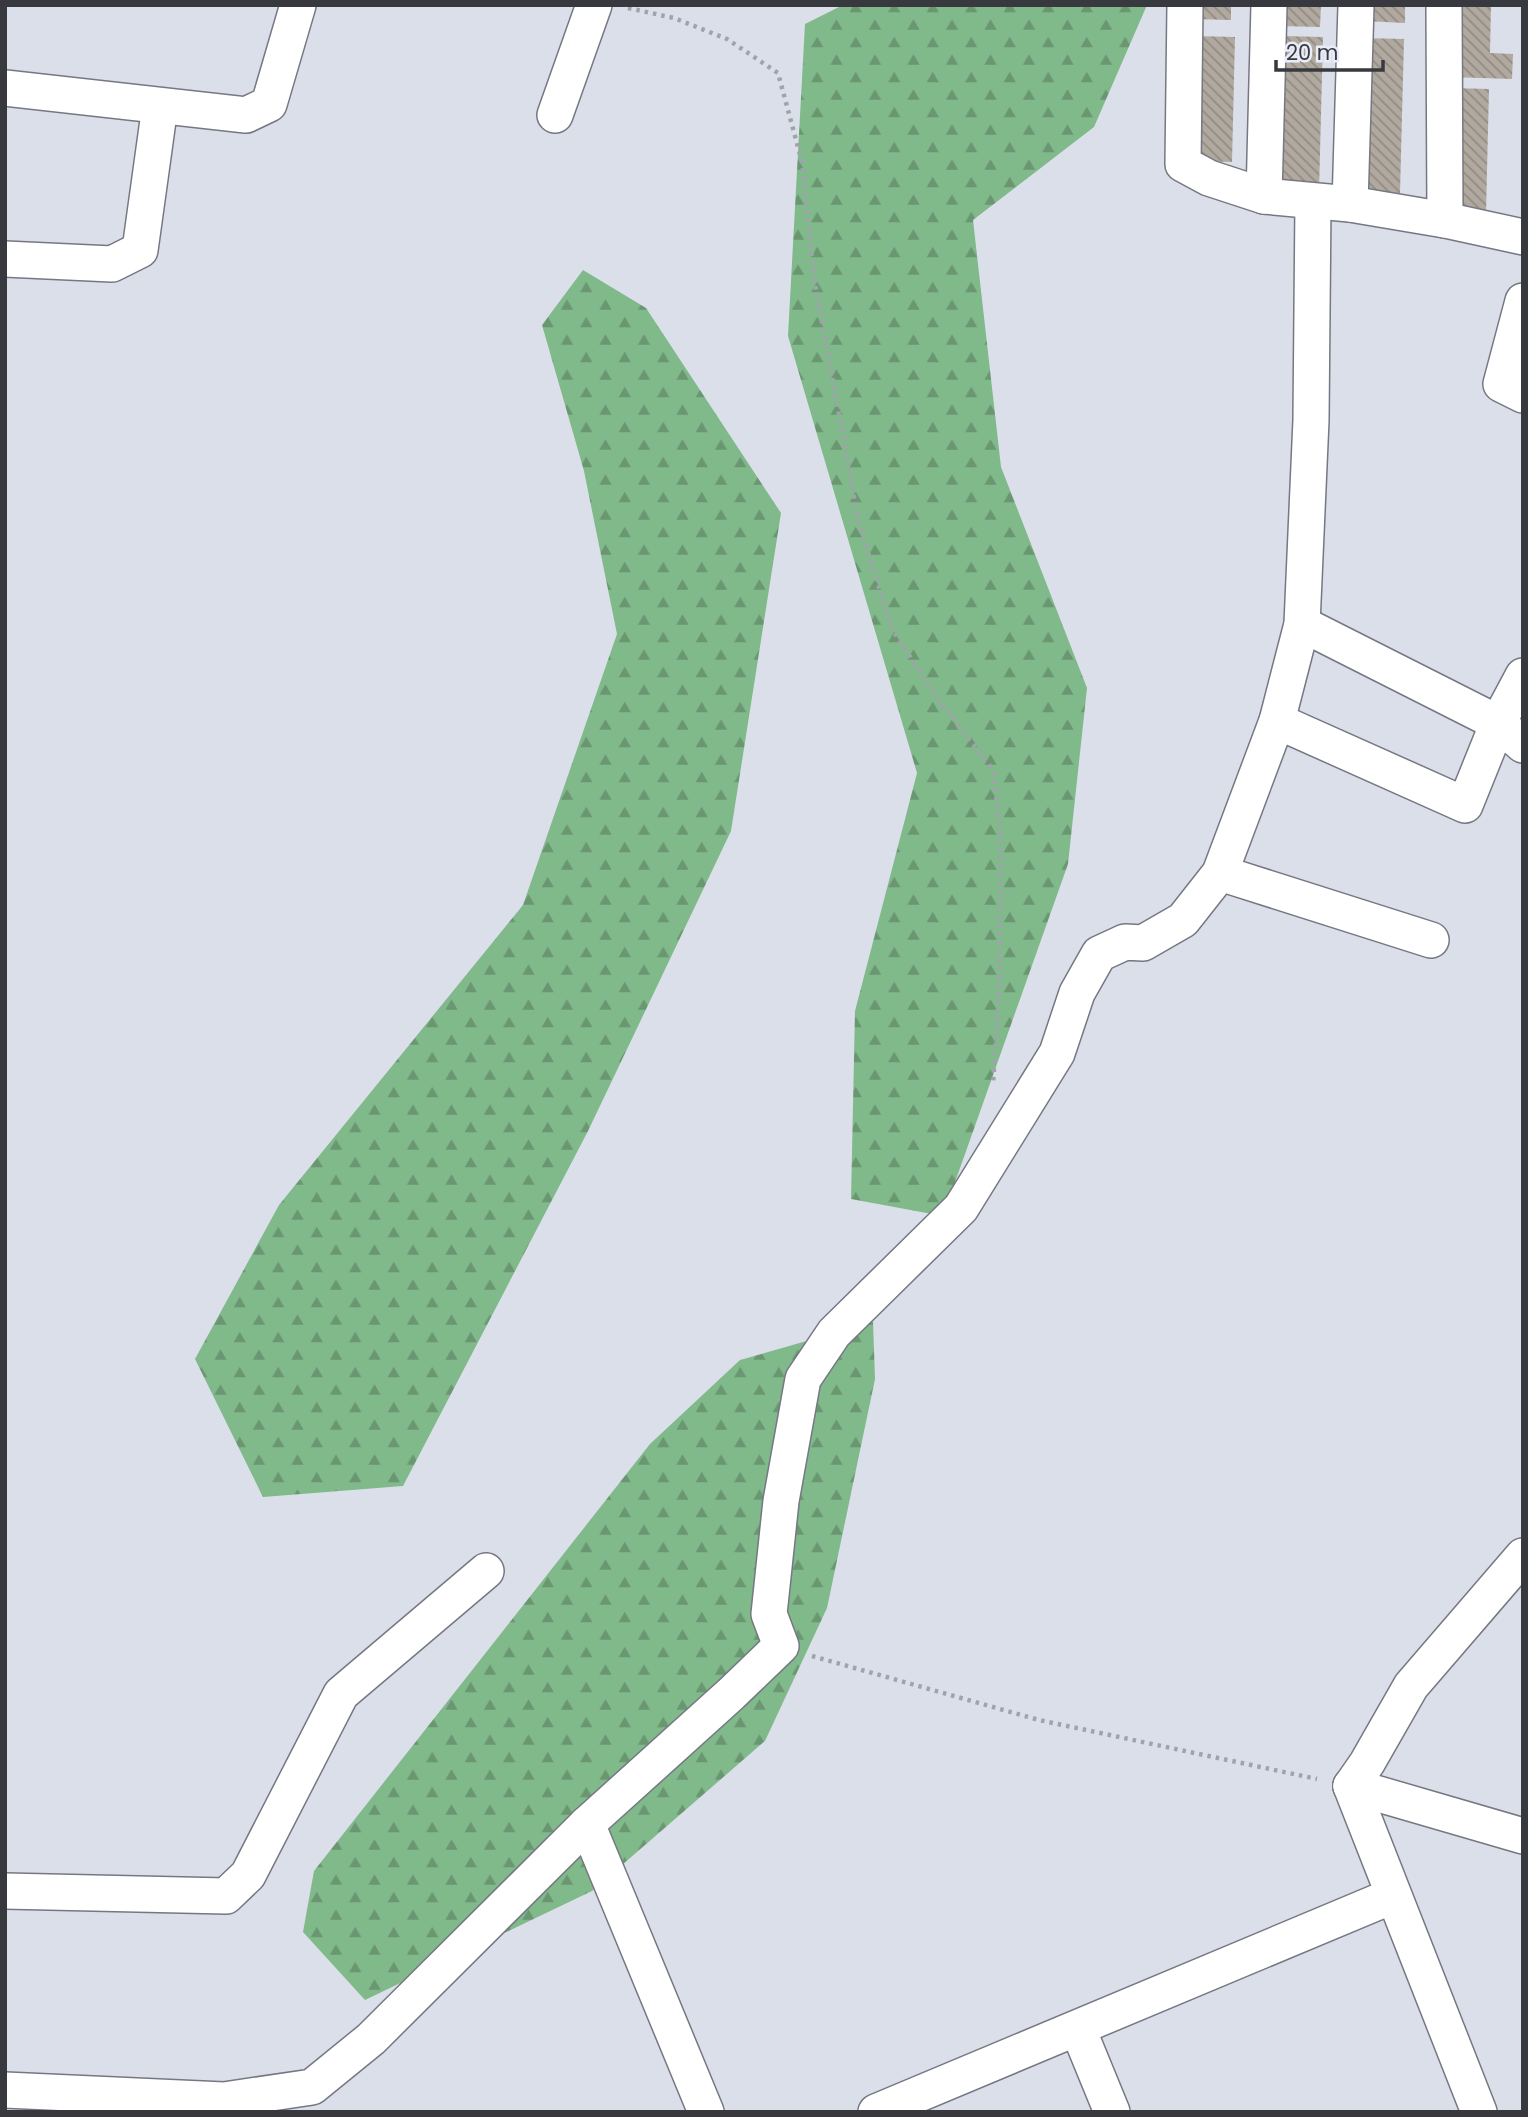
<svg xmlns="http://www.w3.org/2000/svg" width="1528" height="2117" viewBox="0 0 1528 2117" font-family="Poppins,sans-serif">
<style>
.forest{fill:url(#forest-firs)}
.building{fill:url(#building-back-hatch)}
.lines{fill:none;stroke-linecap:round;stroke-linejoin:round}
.minor-casing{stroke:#757882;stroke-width:38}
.path{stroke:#a0a3ac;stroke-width:4.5;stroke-dasharray:3.5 5;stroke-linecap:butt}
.minor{stroke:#fff;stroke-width:35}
</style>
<defs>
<pattern id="forest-firs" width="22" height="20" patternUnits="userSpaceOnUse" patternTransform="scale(1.75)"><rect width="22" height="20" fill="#80b98a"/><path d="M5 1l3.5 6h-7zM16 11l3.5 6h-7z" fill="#6a9772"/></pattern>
<pattern id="building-back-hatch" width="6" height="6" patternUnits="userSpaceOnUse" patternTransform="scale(1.75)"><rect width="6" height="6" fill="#b1a99f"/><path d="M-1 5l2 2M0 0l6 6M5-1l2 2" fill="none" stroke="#918b83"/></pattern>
</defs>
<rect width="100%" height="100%" fill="#dbdfea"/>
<g class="forest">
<polygon points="843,5 1147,5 1094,127 973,220 1001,467 1087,688 1068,864 943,1216 851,1199 855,1011 917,773 788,336 805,24"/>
<polygon points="583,270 646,308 781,513 731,831 588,1131 403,1486 263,1497 195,1359 279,1205 523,905 617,634 584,471 542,325"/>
<polygon points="873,1322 875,1379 827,1608 765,1741 592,1891 365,2000 303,1932 314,1871 650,1444 740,1360"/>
</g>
<g class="building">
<polygon points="1193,5 1231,5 1231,20 1193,19"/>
<polygon points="1279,5 1321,5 1320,27 1279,26"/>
<polygon points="1365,5 1405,5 1405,23 1365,21"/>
<polygon points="1452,5 1491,5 1490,53 1513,54 1512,79 1450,77"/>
<polygon points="1194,36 1235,37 1232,162 1191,161"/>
<polygon points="1282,36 1323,37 1319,192 1278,191"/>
<polygon points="1365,38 1404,39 1400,193 1362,192"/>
<polygon points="1452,88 1489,89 1486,212 1449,211"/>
</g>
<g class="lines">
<defs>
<g id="minor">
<polyline points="1185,5 1183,164 1209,178 1264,196 1350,204 1445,220 1523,237"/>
<polyline points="1444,5 1445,220"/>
<polyline points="5,88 246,115 269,104 298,5"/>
<polyline points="555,115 594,5"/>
<polyline points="1264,196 1269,5"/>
<polyline points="1350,204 1356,5"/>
<polyline points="5,259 112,264 140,250 160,106"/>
<polyline points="1523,301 1501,384 1523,395"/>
<polyline points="1302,624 1498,723 1523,745"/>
<polyline points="1277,721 1465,805 1498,723 1523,676"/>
<polyline points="1220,873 1431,940"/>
<polyline points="1351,1786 1479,2112"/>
<polyline points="1351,1786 1367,1763 1411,1686 1523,1556"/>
<polyline points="1351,1786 1523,1836"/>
<polyline points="587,1824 706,2112"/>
<polyline points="5,1891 226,1896 248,1875 341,1694 486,1571"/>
<polyline points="1078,2029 1112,2112"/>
<polyline points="5,2090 224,2100 312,2087 371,2039 587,1824 731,1694 781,1646 769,1614 781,1501 803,1379 834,1333 961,1208 1057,1053 1077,993 1099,954 1125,942 1143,943 1183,920 1220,873 1277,721 1302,624 1311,420 1313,202"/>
<polyline points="876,2112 1392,1896"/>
</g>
</defs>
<use href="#minor" class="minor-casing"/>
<g class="path">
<polyline points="628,8 674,18 727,39 778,73 802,162 814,278 859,524 892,629 935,695 993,770 1001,838 999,994 993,1085"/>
<polyline points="812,1656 1039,1720 1317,1779"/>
</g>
<use href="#minor" class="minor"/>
</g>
<rect width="1528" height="2117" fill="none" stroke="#38393e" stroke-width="14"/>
<path d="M1276 60v10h107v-10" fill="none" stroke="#38393e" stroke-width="3.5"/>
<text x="1286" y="60" font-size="21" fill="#38393e" stroke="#e8ecf8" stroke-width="5" paint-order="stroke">20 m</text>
</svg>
